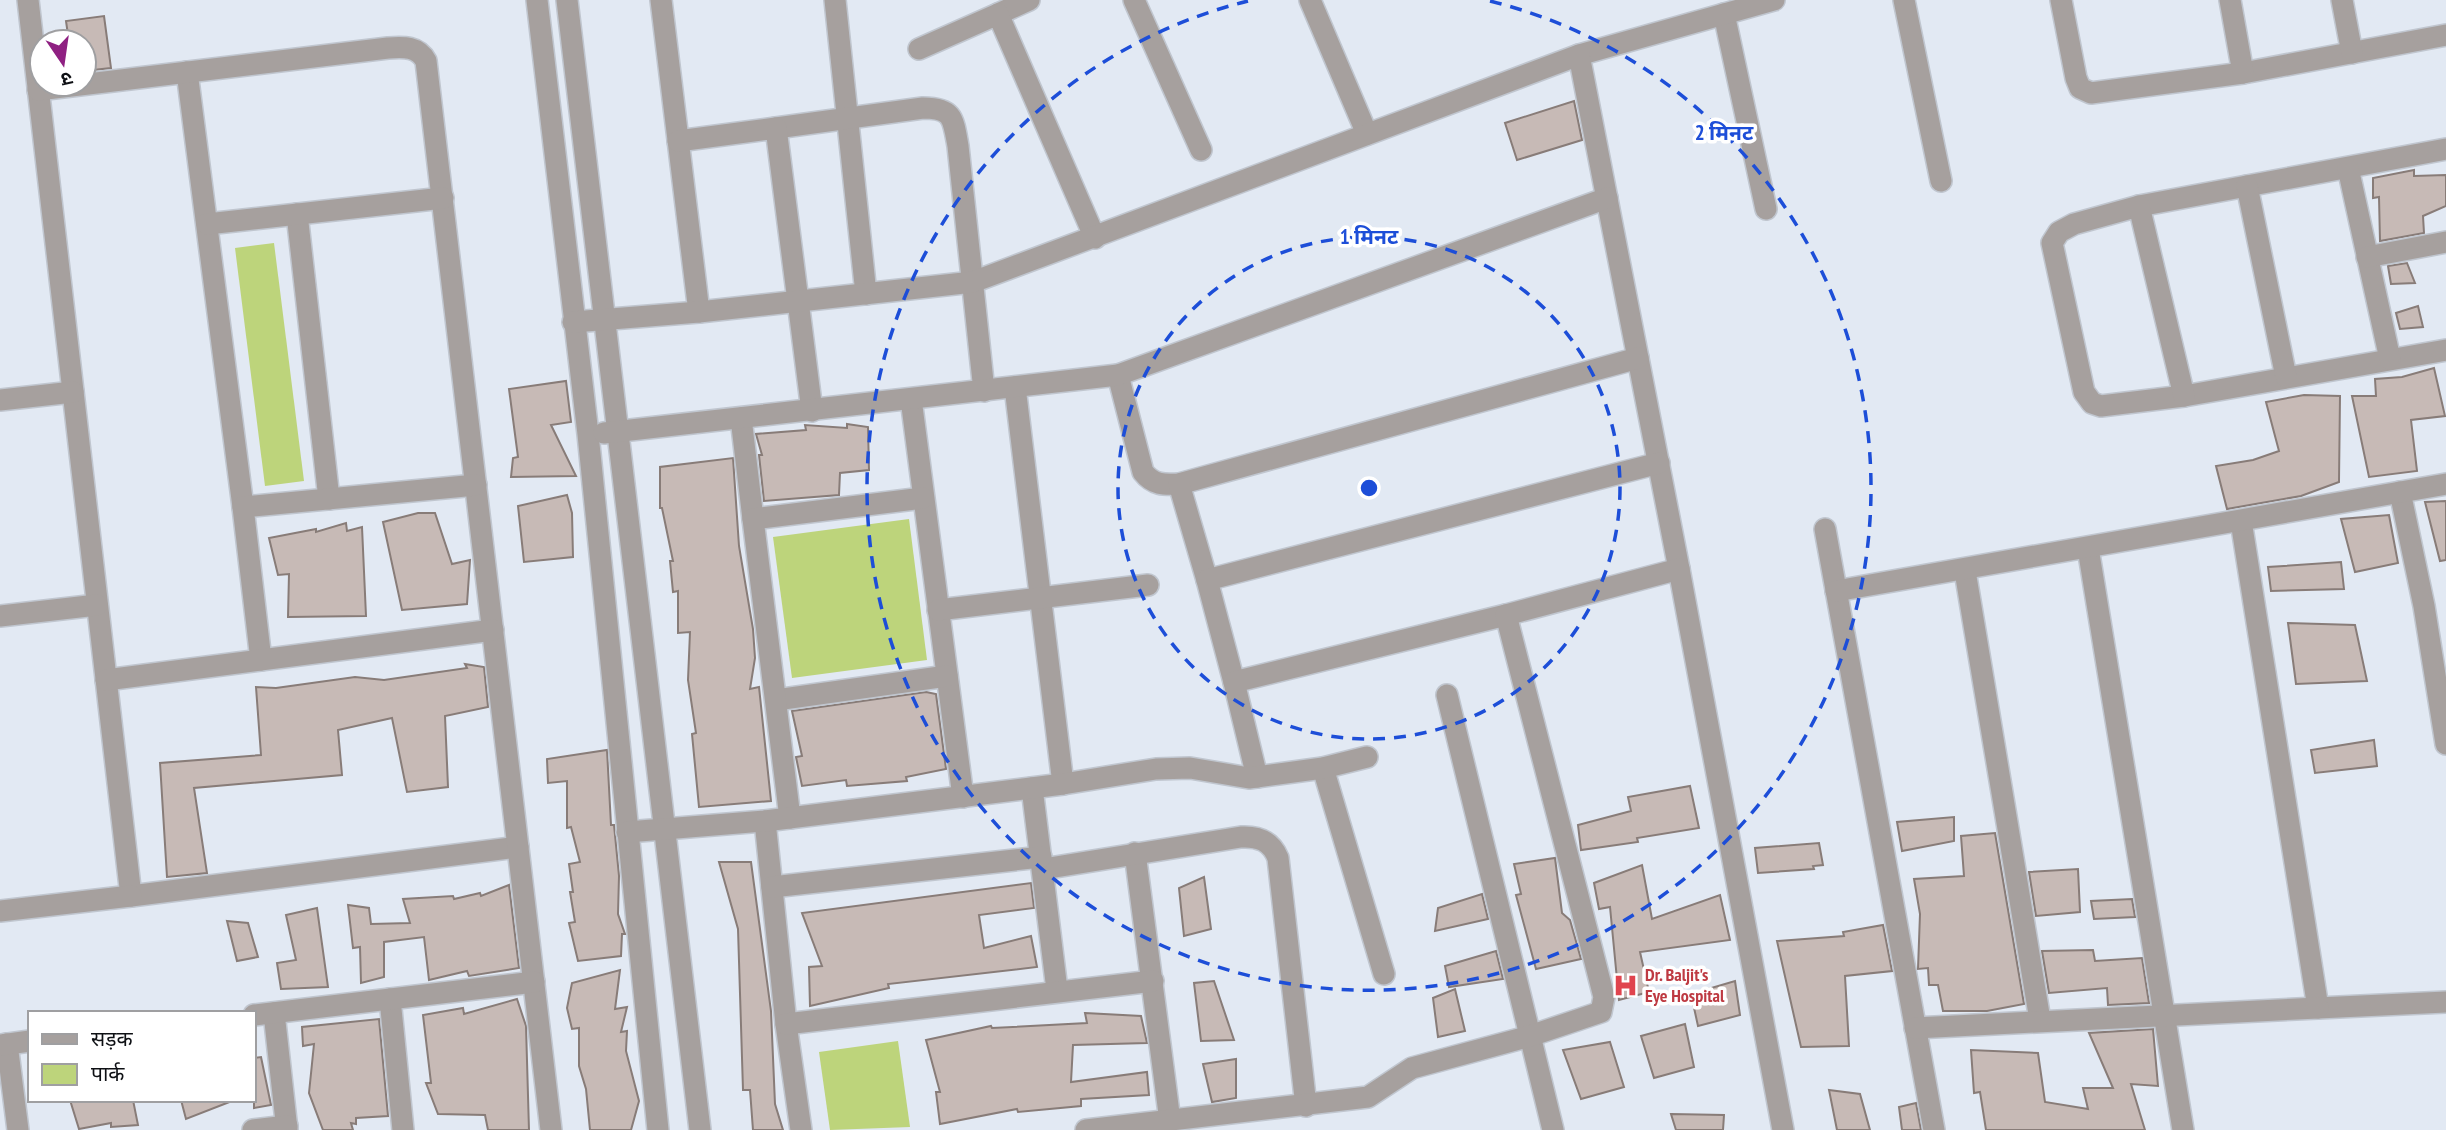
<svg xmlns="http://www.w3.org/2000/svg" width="2446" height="1130" viewBox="0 0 2446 1130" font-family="'PT Sans Narrow','Noto Sans Devanagari',sans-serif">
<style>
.green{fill:#bdd47b}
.building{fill:#c7bab6;stroke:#887c78;stroke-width:2}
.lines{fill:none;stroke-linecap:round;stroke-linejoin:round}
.street-casing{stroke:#c0c6cf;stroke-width:24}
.street{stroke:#a6a09e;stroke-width:21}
.ring{fill:none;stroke:#1d4ed8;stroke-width:3.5;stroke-dasharray:12 9}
.labels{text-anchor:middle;stroke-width:7;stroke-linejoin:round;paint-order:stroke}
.health-label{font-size:18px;font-weight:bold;fill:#be3a42;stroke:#fff;text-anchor:start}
.centre{fill:#1d4ed8;stroke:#fff;stroke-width:3.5}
.ring-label{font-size:21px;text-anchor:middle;font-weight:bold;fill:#1d4ed8;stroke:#fff;stroke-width:7;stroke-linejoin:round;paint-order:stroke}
</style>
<rect width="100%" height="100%" fill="#e2e9f3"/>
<g class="green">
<polygon points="274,243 304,481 265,486 235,248"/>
<polygon points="909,519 927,660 792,678 773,537"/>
<polygon points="898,1041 910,1127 830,1130 819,1052"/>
</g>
<g class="building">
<polygon points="104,16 111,68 84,71 84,42 69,42 66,21"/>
<polygon points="1574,101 1582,140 1517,160 1505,123"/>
<polygon points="2414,170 2414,176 2446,175 2446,206 2423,216 2424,233 2380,241 2379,197 2373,198 2373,178"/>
<polygon points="2407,263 2415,283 2391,284 2388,266"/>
<polygon points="2418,306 2423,327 2400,329 2396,313"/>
<polygon points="2434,368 2445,416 2411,420 2417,471 2369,477 2352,396 2376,396 2375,379 2402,377"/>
<polygon points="566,381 571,422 551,425 576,476 511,477 513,458 518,457 509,389"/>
<polygon points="2304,395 2340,396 2339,482 2301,496 2227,509 2216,466 2253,460 2279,451 2266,402"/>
<polygon points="847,424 868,427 869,470 840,473 839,495 764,501 759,455 762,455 756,434 806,430 805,425 847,428"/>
<polygon points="733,458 739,546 753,629 755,658 750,689 759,687 771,801 699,807 692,734 696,733 688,680 690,632 678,633 678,591 673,592 670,561 673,561 662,508 660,508 660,467"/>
<polygon points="567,495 572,513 573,557 524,562 518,506"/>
<polygon points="2446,501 2446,560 2440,561 2425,502"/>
<polygon points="418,513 435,513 452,564 470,560 467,604 402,610 383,522"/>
<polygon points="2389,515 2398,563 2355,572 2341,519"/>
<polygon points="346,523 347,531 362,527 366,616 288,617 289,574 278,575 269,538 316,529 316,532"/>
<polygon points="2341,562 2344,589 2271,591 2268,567"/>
<polygon points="2288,623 2355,625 2367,681 2296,684"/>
<polygon points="465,664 484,667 488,707 445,716 448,787 407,792 392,718 338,730 342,775 194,788 207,873 167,877 160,763 261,755 256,687 276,688 355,677 384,680 467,668"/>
<polygon points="926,692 936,694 946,769 906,777 907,781 847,786 846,780 802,786 796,757 802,756 792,711"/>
<polygon points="2374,740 2377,766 2315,773 2311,750"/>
<polygon points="607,750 611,825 614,825 619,876 618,914 625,934 622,934 621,956 578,961 569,923 575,922 570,892 573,892 569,864 580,862 571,827 567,828 567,781 548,783 547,759"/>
<polygon points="1690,786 1699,828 1637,838 1638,842 1581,850 1578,825 1631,811 1628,797"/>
<polygon points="1954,817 1954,841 1902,851 1897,822"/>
<polygon points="1995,833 2024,1004 1987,1011 1943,1011 1938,985 1929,985 1928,968 1918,969 1920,914 1914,879 1964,876 1961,836"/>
<polygon points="1819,843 1823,865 1813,866 1814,869 1758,873 1755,848"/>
<polygon points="1555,858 1562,913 1570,920 1581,959 1536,969 1516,895 1521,894 1514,864"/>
<polygon points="719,862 751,862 771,1011 775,1104 783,1130 753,1130 750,1090 743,1090 738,929"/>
<polygon points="1642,865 1652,919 1720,895 1730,940 1640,952 1649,992 1619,1000 1610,907 1599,909 1594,883"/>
<polygon points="2078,869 2080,912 2036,916 2029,872"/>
<polygon points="1204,877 1211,929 1184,936 1179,888"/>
<polygon points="1031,883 1034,908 979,915 984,948 1031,936 1037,967 888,984 889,988 810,1006 809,967 822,966 802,913"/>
<polygon points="509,885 519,968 469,976 467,971 429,980 424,937 384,942 384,977 361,983 360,947 353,948 348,905 369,908 371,924 410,923 403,899 453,896 454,899 480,893 481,896"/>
<polygon points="1482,894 1488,919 1435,931 1438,908"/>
<polygon points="2132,899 2135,917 2094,919 2091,901"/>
<polygon points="317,908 328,987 281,989 277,963 296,960 286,915"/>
<polygon points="227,921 248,923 258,957 237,961"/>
<polygon points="1883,925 1892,971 1845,976 1849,1046 1801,1047 1777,941 1844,936 1843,932"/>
<polygon points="2093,950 2095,961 2142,958 2149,1003 2108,1005 2107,988 2049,993 2042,951"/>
<polygon points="1496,951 1503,979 1449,987 1445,966"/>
<polygon points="620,970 615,1009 627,1007 621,1032 627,1031 626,1051 639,1101 631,1130 590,1130 586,1089 579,1066 579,1028 572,1029 567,1008 572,983"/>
<polygon points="1214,981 1234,1040 1201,1041 1194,983"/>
<polygon points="1735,981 1740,1015 1698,1026 1691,994"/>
<polygon points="1455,989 1465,1031 1438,1037 1433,998"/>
<polygon points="517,999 526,1026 529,1130 488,1130 485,1115 438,1114 426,1083 431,1083 423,1015 463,1008 464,1014"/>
<polygon points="1085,1013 1141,1016 1147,1043 1073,1045 1071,1082 1147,1072 1149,1095 1081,1099 1081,1106 1018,1112 1017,1109 940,1124 936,1092 940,1092 926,1040 991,1026 992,1028 1087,1023"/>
<polygon points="379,1019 388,1116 356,1118 356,1124 351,1123 353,1130 323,1130 309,1093 314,1044 303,1046 302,1027"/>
<polygon points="1685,1024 1694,1067 1654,1078 1641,1036"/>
<polygon points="2153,1029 2158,1086 2131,1084 2145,1130 1986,1130 1980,1092 1974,1093 1971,1050 2038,1053 2045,1102 2088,1109 2083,1088 2113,1088 2089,1033"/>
<polygon points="1610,1042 1624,1087 1581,1099 1563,1050"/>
<polygon points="261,1057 271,1105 254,1108 254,1058"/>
<polygon points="1236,1059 1236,1098 1212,1102 1203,1064"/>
<polygon points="1829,1090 1860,1094 1870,1130 1837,1130"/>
<polygon points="70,1100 133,1100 138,1125 111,1127 111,1123 79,1129"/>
<polygon points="181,1100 232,1100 232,1101 186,1119"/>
<polygon points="1916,1103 1921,1130 1902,1130 1899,1107"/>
<polygon points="1671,1114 1724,1115 1723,1130 1676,1130"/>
</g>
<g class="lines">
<defs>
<g id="street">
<polyline points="28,0 131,896 518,847"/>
<polyline points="537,0 588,434 658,1130"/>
<polyline points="567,0 700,1130"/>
<polyline points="661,0 699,312"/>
<polyline points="835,0 866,294"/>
<polyline points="1134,0 1201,150"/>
<polyline points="1310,0 1367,134"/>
<polyline points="1904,0 1941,181"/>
<polyline points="2061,0 2076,78 2080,88 2091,93 2243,73 2446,35"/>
<polyline points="2230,0 2243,73"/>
<polyline points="2342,0 2352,53"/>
<polyline points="998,14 1029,0"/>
<polyline points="1724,14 1766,209"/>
<polyline points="919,49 998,14 1095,238"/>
<polyline points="1579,55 1774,0"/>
<polyline points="187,72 243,507"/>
<path d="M38 90 388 48C404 47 418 46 426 61L551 1130"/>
<path d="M776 128 923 108C953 108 953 118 958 146L984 391"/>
<polyline points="678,141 776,128 812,411"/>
<polyline points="2446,149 2139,206 2074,224 2059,232 2052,243 2084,392 2092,403 2101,406 2184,396 2446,350"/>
<polyline points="2348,168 2390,359"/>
<polyline points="2247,186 2286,377"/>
<polyline points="2139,206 2184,396"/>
<polyline points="297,214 329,499"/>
<polyline points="207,224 443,198"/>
<polyline points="2367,257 2446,242"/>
<polyline points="573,322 699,312 973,282 1579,55 1679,569"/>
<path d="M1118 375 1143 472C1153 485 1164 485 1179 484L1638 358"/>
<polyline points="1015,387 1063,784"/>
<polyline points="911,399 963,797"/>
<polyline points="0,400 73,392"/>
<polyline points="741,418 753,519"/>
<polyline points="604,433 1118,375 1607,198"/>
<polyline points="1179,484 1207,580"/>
<polyline points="2400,492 2424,606 2446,744"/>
<polyline points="2241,521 2318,1008 2446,1002"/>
<polyline points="1825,529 1934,1130"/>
<polyline points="2088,548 2183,1130"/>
<polyline points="1965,571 2040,1020"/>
<polyline points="1836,591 2446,484"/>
<polyline points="938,610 1148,585"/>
<polyline points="0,616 97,605"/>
<polyline points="261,660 243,507 476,485"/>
<polyline points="106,680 493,630"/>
<polyline points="1234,682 1207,580 1659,463"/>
<polyline points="1447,695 1553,1130"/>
<polyline points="776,700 947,676"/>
<polyline points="1323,768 1384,974"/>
<polyline points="1257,777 1234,682 1506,615"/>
<polyline points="1032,788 1057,990"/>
<polyline points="790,818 753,519 923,498"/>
<polyline points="765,821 786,1024 801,1130"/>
<polyline points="627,832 765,821 1063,784 1156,769 1190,768 1249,778 1323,768 1367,757"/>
<polyline points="1135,853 1170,1121"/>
<path d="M1043 869 1241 837C1259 836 1271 841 1278 858L1306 1106"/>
<polyline points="772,887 1041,857"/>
<polyline points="0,911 131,896"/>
<polyline points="390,999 403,1130"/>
<polyline points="274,1013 287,1130"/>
<polyline points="254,1015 534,982"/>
<polyline points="786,1024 1153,981"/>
<polyline points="1915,1028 2318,1008"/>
<polyline points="7,1044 18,1130"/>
<polyline points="0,1045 30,1041"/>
<polyline points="253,1130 287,1126"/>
<polyline points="1086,1130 1368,1097 1412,1068 1530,1036 1601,1012 1604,997 1506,615 1679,569 1783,1130"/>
</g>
</defs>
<use href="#street" class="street-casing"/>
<use href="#street" class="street"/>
</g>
<g class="ring">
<circle cx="1369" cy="488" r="251"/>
<path d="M1490 1A502 502 0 1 1 1248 1"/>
</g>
<defs>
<symbol id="hospital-bare" viewBox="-9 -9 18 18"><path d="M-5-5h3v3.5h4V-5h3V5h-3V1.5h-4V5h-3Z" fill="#e0444e" stroke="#fff" stroke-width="2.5" paint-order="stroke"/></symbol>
</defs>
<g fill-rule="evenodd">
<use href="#hospital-bare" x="1608" y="968" width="35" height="35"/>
</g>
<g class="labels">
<g class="health-label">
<text x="1645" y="981">Dr. Baljit's<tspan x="1645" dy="21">Eye Hospital</tspan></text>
</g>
</g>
<circle cx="1369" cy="488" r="10" class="centre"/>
<g class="ring-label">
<text x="1724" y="140">2 मिनट</text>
<text x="1369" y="244">1 मिनट</text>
</g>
<rect x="28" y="1011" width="228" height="91" fill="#ffffff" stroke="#9f9fa1" stroke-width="2"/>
<rect x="42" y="1034" width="35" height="10" fill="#a6a09e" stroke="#9f9fa1" stroke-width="2"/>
<text x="91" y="1046" font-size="21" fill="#0e1014">सड़क</text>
<rect x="42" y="1064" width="35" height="21" fill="#bdd47b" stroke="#9f9fa1" stroke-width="2"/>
<text x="91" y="1081" font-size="21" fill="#0e1014">पार्क</text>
<g transform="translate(63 63) rotate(167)"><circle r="33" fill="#ffffff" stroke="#9f9fa1" stroke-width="2"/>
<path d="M0-5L12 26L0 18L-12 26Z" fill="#8f2082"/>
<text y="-10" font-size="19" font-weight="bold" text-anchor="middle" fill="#0e1014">उ</text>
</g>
</svg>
